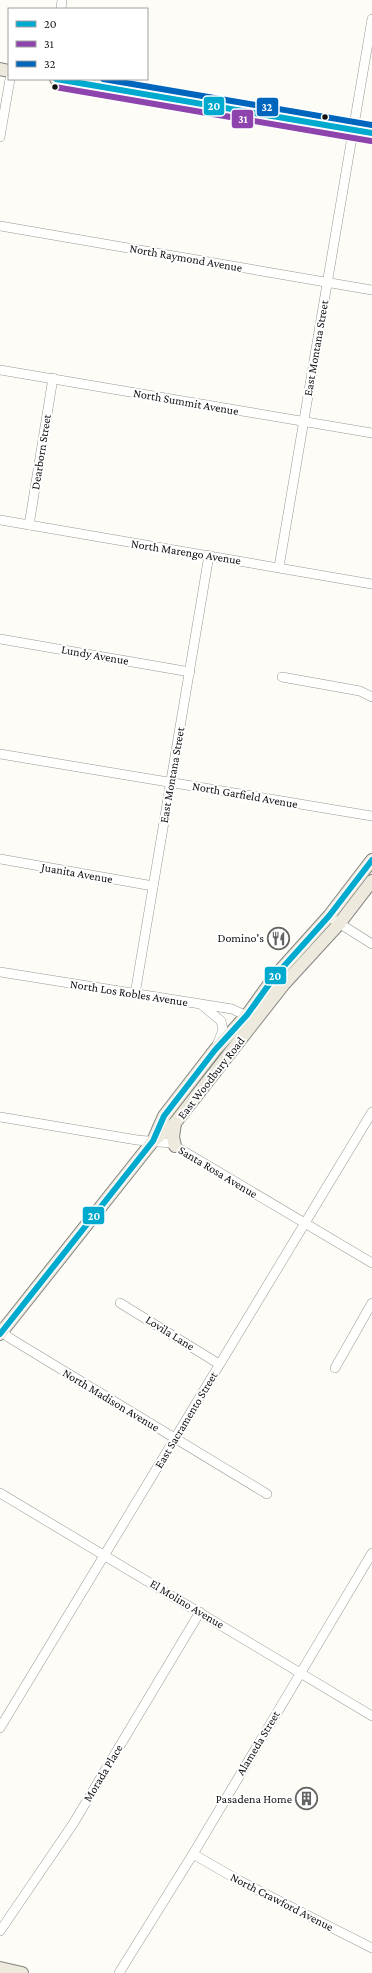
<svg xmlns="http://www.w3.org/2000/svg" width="372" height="1973" viewBox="0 0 372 1973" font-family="'Crimson Pro',serif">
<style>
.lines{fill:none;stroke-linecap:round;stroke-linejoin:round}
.minor-casing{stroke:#979795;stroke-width:10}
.major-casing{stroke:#858482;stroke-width:14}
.minor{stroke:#fffffe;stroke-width:9}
.major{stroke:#ede9dc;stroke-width:12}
.bus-1-casing{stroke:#fff;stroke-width:9}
.bus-2-casing{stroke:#fff;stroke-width:9}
.bus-3-casing{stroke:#fff;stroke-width:9}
.bus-1{stroke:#00a9ce;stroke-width:6}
.bus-2{stroke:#8e44ad;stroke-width:6}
.bus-3{stroke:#0065bd;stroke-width:6}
.bus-dot{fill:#111;stroke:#fff;stroke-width:1.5}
.labels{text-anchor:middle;stroke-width:4;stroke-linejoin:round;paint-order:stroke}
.street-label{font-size:12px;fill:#111;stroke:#fff}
.poi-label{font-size:12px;fill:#111;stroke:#fff;text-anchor:end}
.line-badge{stroke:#fff;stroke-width:1.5}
.badge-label{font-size:11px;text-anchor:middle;font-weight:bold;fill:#fff}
</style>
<rect width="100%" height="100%" fill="#fdfcf7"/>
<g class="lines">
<defs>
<g id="minor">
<polyline points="61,9 62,0"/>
<polyline points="0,137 10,79"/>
<polyline points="0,226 372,290"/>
<polyline points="0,370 372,433"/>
<polyline points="0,520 372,584"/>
<polyline points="29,525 53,378"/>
<polyline points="279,567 372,19"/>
<polyline points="0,639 190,672"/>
<polyline points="282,677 360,691 372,697"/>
<polyline points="0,754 372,816"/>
<polyline points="0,859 153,886"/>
<polyline points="334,920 372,944"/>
<polyline points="0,972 232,1009 251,1018"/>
<polyline points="135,994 209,555"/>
<polyline points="203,1006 221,1021 223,1030 217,1045"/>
<polyline points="0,1117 137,1140 170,1143 372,1263"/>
<polyline points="120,1303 219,1364"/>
<polyline points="0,1328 8,1337 267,1494"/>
<polyline points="335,1368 372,1303"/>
<polyline points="0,1493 372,1716"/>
<polyline points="0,1728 372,1112"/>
<polyline points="193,1854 238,1880 372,1948"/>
<polyline points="0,1931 73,1824 200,1612"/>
<polyline points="119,1973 193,1854 372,1553"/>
</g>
<g id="major">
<polyline points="0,69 9,71"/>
<polyline points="56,79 372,133"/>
<polyline points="175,1123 173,1137 175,1146"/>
<polyline points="154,1140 175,1123 284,984 339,924 372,881"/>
<polyline points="0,1334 153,1141 164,1116 215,1050 247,1015 275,976 329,916 372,860"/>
<polyline points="0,1968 22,1973"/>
</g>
</defs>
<use href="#minor" class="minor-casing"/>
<use href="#major" class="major-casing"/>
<use href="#minor" class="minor"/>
<use href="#major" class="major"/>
<defs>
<g id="bus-1">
<polyline points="56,79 372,133"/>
<polyline points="0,1334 153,1141 164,1116 215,1050 247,1015 275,976 329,916 372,860"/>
</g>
<polyline id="bus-2" points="55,87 371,141"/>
<polyline id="bus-3" points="103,79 372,125"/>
</defs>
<use href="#bus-1" class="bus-1-casing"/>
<use href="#bus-2" class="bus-2-casing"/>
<use href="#bus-3" class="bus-3-casing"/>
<use href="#bus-1" class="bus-1"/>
<use href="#bus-2" class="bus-2"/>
<use href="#bus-3" class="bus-3"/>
</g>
<defs>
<symbol id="restaurant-ring" viewBox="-11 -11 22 22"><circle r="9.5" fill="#fff" stroke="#646362" stroke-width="1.5"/><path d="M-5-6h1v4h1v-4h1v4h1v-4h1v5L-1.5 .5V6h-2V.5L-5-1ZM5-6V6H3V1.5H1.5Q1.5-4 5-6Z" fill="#646362"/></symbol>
<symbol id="building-ring" viewBox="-11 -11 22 22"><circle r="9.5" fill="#fff" stroke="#646362" stroke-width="1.5"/><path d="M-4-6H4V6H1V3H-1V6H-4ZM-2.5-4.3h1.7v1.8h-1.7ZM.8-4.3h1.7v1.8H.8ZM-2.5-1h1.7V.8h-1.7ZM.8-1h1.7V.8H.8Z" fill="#646362"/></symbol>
</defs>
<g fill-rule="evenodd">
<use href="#restaurant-ring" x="266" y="926" width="25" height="25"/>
<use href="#building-ring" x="294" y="1786" width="25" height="25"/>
</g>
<g class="bus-dot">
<circle cx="55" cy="87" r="3.5"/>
<circle cx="325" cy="117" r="3.5"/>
</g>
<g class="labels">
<g class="street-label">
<text transform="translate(186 258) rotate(10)" y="4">North Raymond Avenue</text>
<text transform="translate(316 348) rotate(-80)" y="4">East Montana Street</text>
<text transform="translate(186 402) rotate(10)" y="4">North Summit Avenue</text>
<text transform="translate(41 452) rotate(-81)" y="4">Dearborn Street</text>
<text transform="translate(186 552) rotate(9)" y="4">North Marengo Avenue</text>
<text transform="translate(95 655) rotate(10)" y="4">Lundy Avenue</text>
<text transform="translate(172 775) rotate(-80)" y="4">East Montana Street</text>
<text transform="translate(245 795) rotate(10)" y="4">North Garfield Avenue</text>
<text transform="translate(77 873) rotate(10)" y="4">Juanita Avenue</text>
<text transform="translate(129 993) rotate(9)" y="4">North Los Robles Avenue</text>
<text transform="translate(211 1078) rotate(-52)" y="4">East Woodbury Road</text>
<text transform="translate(218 1172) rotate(31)" y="4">Santa Rosa Avenue</text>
<text transform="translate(170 1333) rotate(32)" y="4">Lovila Lane</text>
<text transform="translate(111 1400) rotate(31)" y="4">North Madison Avenue</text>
<text transform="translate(186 1420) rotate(-59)" y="4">East Sacramento Street</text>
<text transform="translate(187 1604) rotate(31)" y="4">El Molino Avenue</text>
<text transform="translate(258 1743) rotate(-59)" y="4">Alameda Street</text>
<text transform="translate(103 1773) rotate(-59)" y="4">Morada Place</text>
<text transform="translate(282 1902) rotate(27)" y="4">North Crawford Avenue</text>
</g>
<g class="poi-label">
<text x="264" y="942">Domino's</text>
<text x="292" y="1803">Pasadena Home</text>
</g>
</g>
<g class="line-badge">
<rect x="203" y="96" width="22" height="20" rx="4" fill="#00a9ce"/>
<rect x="256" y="97" width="23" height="20" rx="4" fill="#0065bd"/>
<rect x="231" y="109" width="23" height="20" rx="4" fill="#8e44ad"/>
<rect x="264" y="966" width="23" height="19" rx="4" fill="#00a9ce"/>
<rect x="82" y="1206" width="23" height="19" rx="4" fill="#00a9ce"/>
</g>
<g class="badge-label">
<text x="214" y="110">20</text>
<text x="267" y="111">32</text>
<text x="243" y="123">31</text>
<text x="275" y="980">20</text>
<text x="94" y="1220">20</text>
</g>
<rect x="8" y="8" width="140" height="72" fill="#ffffff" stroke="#a0a0a0"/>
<rect x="16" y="21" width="20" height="6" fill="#00a9ce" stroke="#a0a0a0"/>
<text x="44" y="28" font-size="12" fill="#111111">20</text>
<rect x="16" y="41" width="20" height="6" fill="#8e44ad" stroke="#a0a0a0"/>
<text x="44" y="48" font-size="12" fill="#111111">31</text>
<rect x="16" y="61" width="20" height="6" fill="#0065bd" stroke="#a0a0a0"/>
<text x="44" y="68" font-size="12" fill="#111111">32</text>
</svg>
